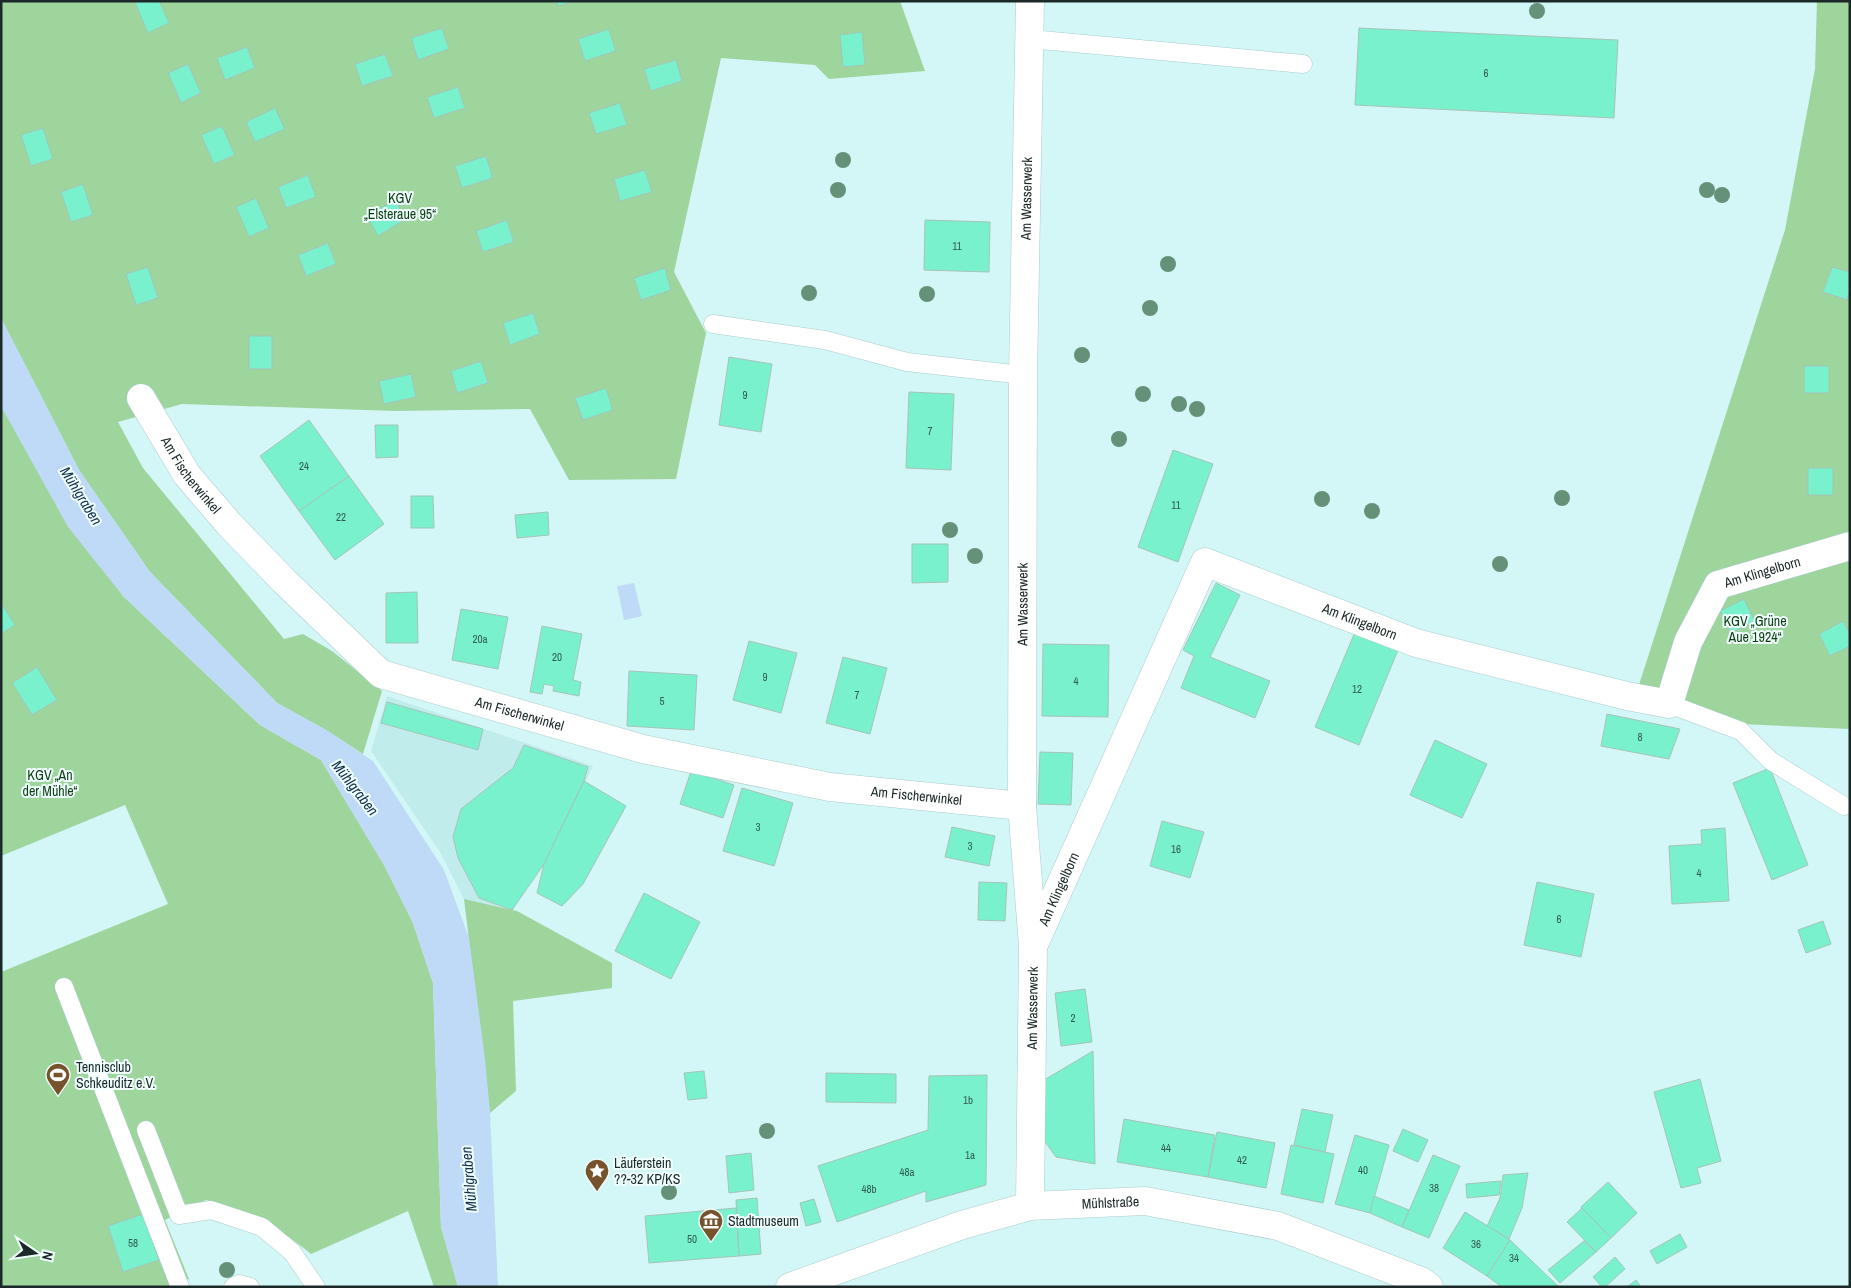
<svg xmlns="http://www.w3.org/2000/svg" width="1851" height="1288" viewBox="0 0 1851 1288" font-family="'Archivo Narrow',sans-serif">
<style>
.built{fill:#c0ecec}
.green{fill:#9dd59d}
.water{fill:#bedaf6}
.building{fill:#78f1cc;stroke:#a6c4b9}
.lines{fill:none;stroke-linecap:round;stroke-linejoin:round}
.lane-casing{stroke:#abcccd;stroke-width:19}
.street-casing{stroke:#abcccd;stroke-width:29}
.secondary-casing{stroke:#abcccd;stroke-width:29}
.lane{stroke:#fff;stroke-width:18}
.street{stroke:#fff;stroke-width:28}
.secondary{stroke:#fff;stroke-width:28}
.tree{fill:#659178}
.labels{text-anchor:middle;stroke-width:4;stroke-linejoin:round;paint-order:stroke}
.number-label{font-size:11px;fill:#325b52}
.park-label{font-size:14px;fill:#0b3f11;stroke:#f1ffff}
.street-label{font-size:14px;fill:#1b2929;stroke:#f1ffff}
.poi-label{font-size:14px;fill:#1b2929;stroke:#f1ffff;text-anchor:start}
.water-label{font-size:15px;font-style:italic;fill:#14324d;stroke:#f1ffff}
</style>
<rect width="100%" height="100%" fill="#d3f6f6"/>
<polygon class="built" points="387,696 593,766 544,864 512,910 464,899 440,852 371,751"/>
<g class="green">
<polygon points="1,1 900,1 925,71 829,79 815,65 721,58 674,272 706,333 676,479 569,480 530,409 396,411 182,404 118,422 143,468 284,639 303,634 332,651 382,691 363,754 326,730 277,703 150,572 79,470 1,318"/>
<polygon points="1817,1 1850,1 1850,729 1741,724 1638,688 1785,230 1815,69"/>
<path d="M1 406 30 456 123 596 260 725 321 760 384 865 413 923 433 983 441 1227 458 1287H434L408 1211 311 1254C280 1228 245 1211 206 1200L165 1220 189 1279 171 1287H1V972L168 904 125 805 1 856Z"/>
<polygon points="464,899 517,911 612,963 612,988 513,1001 516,1091 490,1113"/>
</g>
<g class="water">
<polygon points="1,318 79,470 150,572 277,703 326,730 373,761 444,870 469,938 485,1059 490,1113 498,1287 458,1287 441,1227 433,983 413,923 384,865 321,760 260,725 123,596 68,527 1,406"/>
<polygon points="634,583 642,616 624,620 617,586"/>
</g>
<g class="building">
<polygon points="139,1 159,1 169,23 148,33 135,3"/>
<polygon points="557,1 574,1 558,6"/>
<polygon points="442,28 449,49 418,60 411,38"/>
<polygon points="1359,28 1618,40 1614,118 1355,105"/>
<polygon points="609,29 616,51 585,61 578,39"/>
<polygon points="862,32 865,65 843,67 840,35"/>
<polygon points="247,47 255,68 225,80 217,58"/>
<polygon points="385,54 393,76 362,86 355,64"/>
<polygon points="676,60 682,81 651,91 644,69"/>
<polygon points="188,64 201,93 181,103 168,73"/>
<polygon points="458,87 465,108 434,118 427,97"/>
<polygon points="620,103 627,125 596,134 589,113"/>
<polygon points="275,108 285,129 255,142 246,122"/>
<polygon points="222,126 235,155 214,164 201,135"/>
<polygon points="43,128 53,159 31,166 21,135"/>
<polygon points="486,156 493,178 462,188 455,166"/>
<polygon points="645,170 652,192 620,201 614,179"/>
<polygon points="308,175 316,197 286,208 278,187"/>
<polygon points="83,184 93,215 71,222 61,192"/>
<polygon points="256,198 269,228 249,237 236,207"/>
<polygon points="395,200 406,219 378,236 367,216"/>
<polygon points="507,220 514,242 483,252 476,231"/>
<polygon points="925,220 990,222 989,272 924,270"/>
<polygon points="328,243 336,264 306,276 298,255"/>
<polygon points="148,267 158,298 136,305 126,274"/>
<polygon points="1832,267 1850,272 1850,290 1847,300 1823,292"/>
<polygon points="665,268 671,290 641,300 634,278"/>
<polygon points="533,313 540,334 510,345 503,323"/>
<rect x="249" y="336" width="23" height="33"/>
<polygon points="729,357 772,364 761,432 719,425"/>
<polygon points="481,361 488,383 457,393 451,371"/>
<rect x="1804" y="366" width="25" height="27"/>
<polygon points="411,374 416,397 384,404 379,381"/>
<polygon points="606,388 613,410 583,420 575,398"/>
<polygon points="909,392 954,394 951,470 906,468"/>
<polygon points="309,420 349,476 299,511 260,456"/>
<polygon points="375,425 398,425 398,457 376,458"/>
<polygon points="1173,450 1213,464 1178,562 1138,547"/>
<rect x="1808" y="468" width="25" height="27"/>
<polygon points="349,476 384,524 335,560 299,511"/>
<polygon points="411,496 433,496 434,528 411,528"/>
<polygon points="548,512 549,535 517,538 515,515"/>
<polygon points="912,544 948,544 948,582 912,583"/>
<polygon points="1216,583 1240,595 1210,657 1270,681 1255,718 1181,688 1194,656 1183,650"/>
<polygon points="417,592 418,643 386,643 386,593"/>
<polygon points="1744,599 1755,621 1731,633 1720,611"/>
<polygon points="1,603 15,625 1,634"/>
<polygon points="461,609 508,617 498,669 452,660"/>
<polygon points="1843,621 1850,634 1850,646 1830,656 1819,634"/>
<polygon points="542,626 582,634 573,680 581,682 579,696 553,691 554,686 544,684 542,694 530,692"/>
<polygon points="1355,632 1398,650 1359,745 1315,727"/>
<polygon points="749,641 797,653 781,713 733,700"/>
<polygon points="1043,644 1109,645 1108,717 1042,716"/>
<polygon points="843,657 887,668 870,734 826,723"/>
<polygon points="37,667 57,700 32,715 12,683"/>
<polygon points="629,671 697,675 694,730 627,726"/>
<polygon points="387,702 483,729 478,750 381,723"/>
<polygon points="1607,714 1680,729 1669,759 1601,746"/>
<polygon points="1435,740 1487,764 1462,818 1410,795"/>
<polygon points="524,745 588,767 584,781 544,864 512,910 479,898 458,858 453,837 461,809 513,768"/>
<polygon points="1040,752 1073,753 1071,805 1038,804"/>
<polygon points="1770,768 1808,865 1772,880 1733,783"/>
<polygon points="691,771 734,785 723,818 680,804"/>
<polygon points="584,781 626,806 583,884 562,906 537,893 544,864"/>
<polygon points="742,788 793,803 774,866 723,851"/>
<polygon points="1162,821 1204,832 1190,878 1150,866"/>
<polygon points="952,827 995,836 989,866 945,857"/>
<polygon points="1725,828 1729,901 1672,904 1669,846 1702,844 1701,830"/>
<polygon points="979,882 1007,883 1005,921 978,920"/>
<polygon points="1537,882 1594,894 1581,957 1524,945"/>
<polygon points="644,893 700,922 671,979 615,951"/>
<polygon points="1823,921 1831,944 1806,953 1798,930"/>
<polygon points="1085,989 1092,1042 1061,1046 1055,993"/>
<polygon points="1093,1051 1095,1164 1056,1157 1038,1132 1039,1083"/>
<polygon points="704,1071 707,1098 688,1100 684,1073"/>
<polygon points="826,1073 896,1074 896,1103 826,1102"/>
<polygon points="987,1075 986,1185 926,1202 926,1191 837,1222 818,1166 928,1130 929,1076"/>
<polygon points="1700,1079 1721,1161 1697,1168 1701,1183 1681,1188 1654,1092"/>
<polygon points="1302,1109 1333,1115 1325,1152 1294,1145"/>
<polygon points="1124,1119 1215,1135 1208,1177 1117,1162"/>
<polygon points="1403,1129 1428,1140 1418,1162 1393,1151"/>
<polygon points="1217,1132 1275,1143 1266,1188 1208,1177"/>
<polygon points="1355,1135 1389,1145 1370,1213 1335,1204"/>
<polygon points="1291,1145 1334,1154 1323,1203 1281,1194"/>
<polygon points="751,1153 754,1190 729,1193 726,1156"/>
<polygon points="1433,1155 1460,1166 1429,1238 1402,1227"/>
<polygon points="1528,1173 1522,1208 1509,1239 1487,1226 1500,1198 1503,1175"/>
<polygon points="1501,1181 1499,1195 1467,1198 1466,1184"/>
<polygon points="1608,1182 1637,1213 1611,1238 1581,1207"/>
<polygon points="1374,1196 1409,1210 1402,1227 1370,1213"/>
<polygon points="757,1198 761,1254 739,1256 736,1200"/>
<polygon points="814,1199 821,1222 806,1226 800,1203"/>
<polygon points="736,1208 739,1256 649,1263 645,1216"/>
<polygon points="1582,1208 1611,1238 1596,1252 1567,1222"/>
<polygon points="1465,1212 1510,1240 1487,1276 1443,1248"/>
<polygon points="143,1214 159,1260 123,1272 108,1226"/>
<polygon points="1680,1234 1687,1247 1657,1264 1650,1251"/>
<polygon points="1510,1240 1559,1287 1502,1287 1487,1276"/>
<polygon points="1584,1241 1596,1252 1560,1283 1548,1270"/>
<polygon points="1615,1257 1625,1269 1605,1287 1602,1287 1593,1277"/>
<polygon points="1636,1280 1641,1287 1627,1287"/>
</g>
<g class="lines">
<defs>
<g id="lane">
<polyline points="1030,39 1303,64"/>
<polyline points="713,324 825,340 907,362 1023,375"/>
<polyline points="1669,704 1741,731 1771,761 1844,806"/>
<polyline points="64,987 180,1287"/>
<polyline points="146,1130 179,1215 211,1210 262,1227 292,1252 316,1287"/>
<polyline points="233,1287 239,1284 250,1287"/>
</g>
<g id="street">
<path id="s1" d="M141 398 187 475 229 524 284 581 381 674 643 749 830 787 1022 806"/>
<path id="s2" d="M1035 942 1205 562 1416 643 1627 696 1669 704 1688 642 1718 585 1850 546"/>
<path id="s3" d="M1030 1206 1033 946 1022 806 1023 375 1030 1"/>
</g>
<g id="secondary">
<path id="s4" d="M790 1287 962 1225 1030 1206 1145 1201 1278 1226 1421 1281 1429 1287"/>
</g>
</defs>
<use href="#lane" class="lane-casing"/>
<use href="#street" class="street-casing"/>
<use href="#secondary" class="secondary-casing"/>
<use href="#lane" class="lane"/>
<use href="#street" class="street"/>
<use href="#secondary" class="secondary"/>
</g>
<g class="tree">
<circle cx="1537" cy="11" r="8"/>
<circle cx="843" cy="160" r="8"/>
<circle cx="838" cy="190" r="8"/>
<circle cx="1707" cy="190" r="8"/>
<circle cx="1722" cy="195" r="8"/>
<circle cx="1168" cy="264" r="8"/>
<circle cx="809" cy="293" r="8"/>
<circle cx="927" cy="294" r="8"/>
<circle cx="1150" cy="308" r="8"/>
<circle cx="1082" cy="355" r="8"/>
<circle cx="1143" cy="394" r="8"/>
<circle cx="1179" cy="404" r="8"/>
<circle cx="1197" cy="409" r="8"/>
<circle cx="1119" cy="439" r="8"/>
<circle cx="1562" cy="498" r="8"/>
<circle cx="1322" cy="499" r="8"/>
<circle cx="1372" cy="511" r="8"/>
<circle cx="950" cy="530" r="8"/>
<circle cx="975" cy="556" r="8"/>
<circle cx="1500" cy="564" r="8"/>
<circle cx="767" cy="1131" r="8"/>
<circle cx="669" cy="1192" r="8"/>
<circle cx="227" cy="1270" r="8"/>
</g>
<defs>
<symbol id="stadium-pin" viewBox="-11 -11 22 30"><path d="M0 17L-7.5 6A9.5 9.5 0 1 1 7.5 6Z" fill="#76532c" stroke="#f1ffff"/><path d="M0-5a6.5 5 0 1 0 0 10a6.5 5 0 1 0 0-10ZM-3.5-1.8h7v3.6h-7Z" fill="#fff"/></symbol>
<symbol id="sight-pin" viewBox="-11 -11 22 30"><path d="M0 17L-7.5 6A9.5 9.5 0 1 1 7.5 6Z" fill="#76532c" stroke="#f1ffff"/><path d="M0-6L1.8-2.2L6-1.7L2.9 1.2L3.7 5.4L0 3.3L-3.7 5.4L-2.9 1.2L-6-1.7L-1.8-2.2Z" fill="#fff"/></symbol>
<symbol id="museum-pin" viewBox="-11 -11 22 30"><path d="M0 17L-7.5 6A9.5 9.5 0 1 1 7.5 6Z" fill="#76532c" stroke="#f1ffff"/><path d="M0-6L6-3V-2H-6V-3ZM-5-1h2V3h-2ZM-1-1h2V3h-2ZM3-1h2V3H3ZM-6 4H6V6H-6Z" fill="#fff"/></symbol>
</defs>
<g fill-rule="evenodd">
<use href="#stadium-pin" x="44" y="1061" width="28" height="38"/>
<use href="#sight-pin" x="583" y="1157" width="28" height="38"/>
<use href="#museum-pin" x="697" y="1207" width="28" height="38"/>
</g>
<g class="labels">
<g class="number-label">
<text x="1486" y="77">6</text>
<text x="957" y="250">11</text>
<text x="745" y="399">9</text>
<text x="930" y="435">7</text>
<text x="304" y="470">24</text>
<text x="1176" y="509">11</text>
<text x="341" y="521">22</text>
<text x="480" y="643">20a</text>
<text x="557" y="661">20</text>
<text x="765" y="681">9</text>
<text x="1076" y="685">4</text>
<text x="1357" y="693">12</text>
<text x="857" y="699">7</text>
<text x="662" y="705">5</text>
<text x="1640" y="741">8</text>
<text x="758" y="831">3</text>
<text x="970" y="850">3</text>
<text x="1176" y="853">16</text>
<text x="1699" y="877">4</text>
<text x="1559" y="923">6</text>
<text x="1073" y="1022">2</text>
<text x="968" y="1104">1b</text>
<text x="1166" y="1152">44</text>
<text x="970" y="1159">1a</text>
<text x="1242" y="1164">42</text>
<text x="1363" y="1174">40</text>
<text x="907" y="1176">48a</text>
<text x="1434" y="1192">38</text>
<text x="869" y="1193">48b</text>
<text x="692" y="1243">50</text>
<text x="133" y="1247">58</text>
<text x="1476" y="1248">36</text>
<text x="1514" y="1262">34</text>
</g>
<g class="park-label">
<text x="400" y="203">KGV<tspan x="400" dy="16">„Elsteraue 95“</tspan></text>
<text x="1755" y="626">KGV „Grüne<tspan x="1755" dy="16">Aue 1924“</tspan></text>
<text x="50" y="780">KGV „An<tspan x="50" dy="16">der Mühle“</tspan></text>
</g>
<g class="street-label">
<text dy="5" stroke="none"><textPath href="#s3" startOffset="1008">Am Wasserwerk</textPath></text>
<text dy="5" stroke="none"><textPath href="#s1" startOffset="92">Am Fischerwinkel</textPath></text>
<text dy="5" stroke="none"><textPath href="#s2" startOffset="1078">Am Klingelborn</textPath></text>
<text dy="5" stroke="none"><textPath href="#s3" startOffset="602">Am Wasserwerk</textPath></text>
<text dy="5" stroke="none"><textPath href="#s2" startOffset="582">Am Klingelborn</textPath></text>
<text dy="5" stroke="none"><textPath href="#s1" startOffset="512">Am Fischerwinkel</textPath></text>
<text dy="5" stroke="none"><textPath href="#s1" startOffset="918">Am Fischerwinkel</textPath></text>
<text dy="5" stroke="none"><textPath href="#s2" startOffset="58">Am Klingelborn</textPath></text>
<text dy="5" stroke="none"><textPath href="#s3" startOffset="198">Am Wasserwerk</textPath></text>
<text dy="5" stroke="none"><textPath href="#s4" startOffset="334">Mühlstraße</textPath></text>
</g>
<g class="poi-label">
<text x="76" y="1072">Tennisclub<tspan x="76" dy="16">Schkeuditz e.V.</tspan></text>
<text x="614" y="1168">Läuferstein<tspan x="614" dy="16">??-32 KP/KS</tspan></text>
<text x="728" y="1226">Stadtmuseum</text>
</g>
<g class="water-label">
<text transform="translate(81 496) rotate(58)" y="5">Mühlgraben</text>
<text transform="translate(355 788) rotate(52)" y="5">Mühlgraben</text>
<text transform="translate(469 1179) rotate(-95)" y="5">Mühlgraben</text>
</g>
</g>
<rect width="1851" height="1288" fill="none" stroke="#1b2929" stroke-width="5"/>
<g transform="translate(35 1253) rotate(103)" stroke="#f1ffff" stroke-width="4" paint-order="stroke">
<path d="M0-4L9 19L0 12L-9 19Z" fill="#1b2929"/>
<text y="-8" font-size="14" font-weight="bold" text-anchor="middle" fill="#1b2929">N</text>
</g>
</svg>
